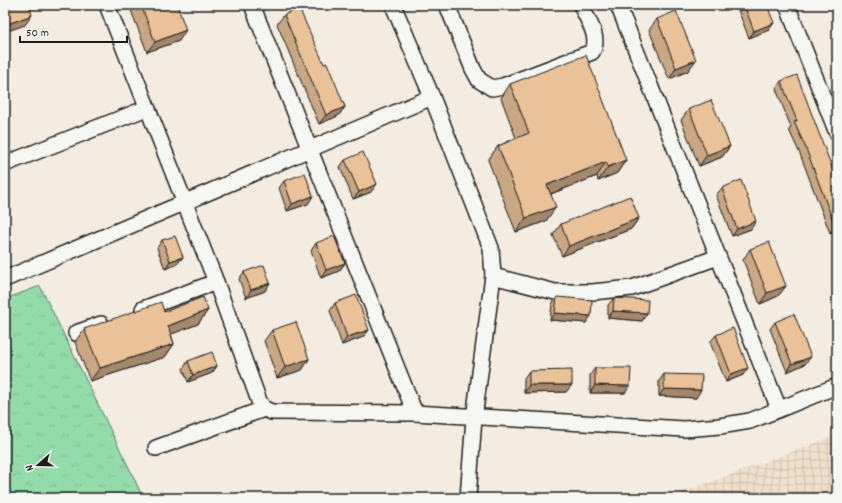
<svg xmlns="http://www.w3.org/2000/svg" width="842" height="503" viewBox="0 0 842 503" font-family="Dekko,sans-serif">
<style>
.industrial{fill:url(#industrial-grid)}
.grass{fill:url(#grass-tufts);stroke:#587c63}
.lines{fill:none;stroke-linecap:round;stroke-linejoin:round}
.minor-casing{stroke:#1c1c1c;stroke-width:18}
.minor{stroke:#f6f6f2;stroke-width:15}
.wall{fill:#c9a784;stroke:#1c1c1c}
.shaded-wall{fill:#a4886c;stroke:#1c1c1c}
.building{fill:#eac29a;stroke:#1c1c1c}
</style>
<defs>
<pattern id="industrial-grid" width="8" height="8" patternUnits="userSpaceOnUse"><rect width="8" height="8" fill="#f1dfcb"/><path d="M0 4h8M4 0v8" fill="none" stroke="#cebfae"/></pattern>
<pattern id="grass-tufts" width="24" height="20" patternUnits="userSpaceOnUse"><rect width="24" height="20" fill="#93dcaa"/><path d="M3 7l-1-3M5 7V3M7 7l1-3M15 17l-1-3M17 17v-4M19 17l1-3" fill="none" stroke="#7ebc92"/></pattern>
</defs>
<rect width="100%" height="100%" fill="#f4ece0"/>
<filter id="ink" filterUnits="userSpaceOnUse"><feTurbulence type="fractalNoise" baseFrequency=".025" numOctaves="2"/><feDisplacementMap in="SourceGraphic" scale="8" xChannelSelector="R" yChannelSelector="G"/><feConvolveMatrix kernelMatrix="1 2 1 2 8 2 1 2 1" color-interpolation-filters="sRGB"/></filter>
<g filter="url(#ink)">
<polygon class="industrial" points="837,435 837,498 668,498"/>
<polygon class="grass" points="40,286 132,474 143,498 5,498 5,299"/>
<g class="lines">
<defs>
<g id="minor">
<polyline points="107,5 216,282 259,401 264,409 272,412 415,413 684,429 720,426 750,421 837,386"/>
<polyline points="252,5 415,413"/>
<polyline points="393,5 432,97 491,248 493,276 474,418 468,498"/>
<path d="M447 5 473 69 479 80 492 88 503 86 592 52C601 38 587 19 581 5"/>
<polyline points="618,5 779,409"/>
<polyline points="787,5 837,133"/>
<polyline points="5,164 147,108"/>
<polyline points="493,276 555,292 592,292 632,288 718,257"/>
<polyline points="5,279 432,97"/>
<polyline points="143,309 216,282"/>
<polyline points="76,333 101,324"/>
<polyline points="156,448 264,409"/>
</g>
</defs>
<use href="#minor" class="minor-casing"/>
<use href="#minor" class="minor"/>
</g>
<g class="wall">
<polygon points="129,5 177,5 179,41 147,52"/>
<polygon points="736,5 767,5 769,30 749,38"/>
<polygon points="284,15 324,64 345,107 338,116 319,124 277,24"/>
<polygon points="657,19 688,71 669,79 649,30"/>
<polygon points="781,81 837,181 837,186 835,188 837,193 837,231 830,233 800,154 789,130 791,127 776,89"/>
<polygon points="510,84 626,160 617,173 598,181 597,176 551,194 546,221 516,232 488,160 498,146 516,138 501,98"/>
<polygon points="689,109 730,146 722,157 699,166 681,120"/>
<polygon points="345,160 371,192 353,199 340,167"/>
<polygon points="284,181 308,204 287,211 279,188"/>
<polygon points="722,188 751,229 732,236 716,195"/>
<polygon points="639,218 631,229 562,256 553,235 561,224"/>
<polygon points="162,240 183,257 177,264 165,269 157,248"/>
<polygon points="316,243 345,263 339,271 321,278 311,251"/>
<polygon points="750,249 786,286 778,296 760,304 743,260"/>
<polygon points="244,272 265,291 246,298 239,279"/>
<polygon points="557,297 586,323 550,320 552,304"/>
<polygon points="614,298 647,313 642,321 608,318 608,305"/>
<polygon points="335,303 369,330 363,337 342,345 330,311"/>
<polygon points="208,310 198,324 171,334 174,344 165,357 90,381 75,342 84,329 164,312"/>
<polygon points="775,322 805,364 787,372 770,329"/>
<polygon points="272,330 309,359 302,370 277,378 264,341"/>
<polygon points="716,335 743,375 726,382 710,342"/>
<polygon points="188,361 217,366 212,373 188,382 183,369"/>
<polygon points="595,368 625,393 590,393 590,375"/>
<polygon points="529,371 566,392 524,393 524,378"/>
<polygon points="664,374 696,398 659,396 659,381"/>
</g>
<g class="shaded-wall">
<polygon points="32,15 25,25 5,32 5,25"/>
<polygon points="774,23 769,30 749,38 754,31"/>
<polygon points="186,30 179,41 147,52 155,42"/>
<polygon points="696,60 688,71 669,79 676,68"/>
<polygon points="345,107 338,116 319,124 326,115"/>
<polygon points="730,146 722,157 699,166 707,155"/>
<polygon points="626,160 617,173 598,181 608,167"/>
<polygon points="606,162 597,176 537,199 547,185"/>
<polygon points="377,184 371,192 353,199 359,192"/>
<polygon points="313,196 308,204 287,211 292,204"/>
<polygon points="556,207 546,221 516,232 526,218"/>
<polygon points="639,218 631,229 562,256 569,246"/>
<polygon points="756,221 751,229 732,236 737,229"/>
<polygon points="837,225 837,231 830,233 835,226"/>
<polygon points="183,257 177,264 165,269 170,261"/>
<polygon points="345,263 339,271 321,278 326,270"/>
<polygon points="270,283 265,291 246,298 251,290"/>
<polygon points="786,286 778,296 760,304 767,293"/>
<polygon points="208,310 198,324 159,339 168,326"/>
<polygon points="613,311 647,313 642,321 608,318"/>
<polygon points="555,313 591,316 586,323 550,320"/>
<polygon points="369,330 363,337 342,345 347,337"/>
<polygon points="174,344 165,357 90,381 100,368"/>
<polygon points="811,357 805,364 787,372 792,364"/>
<polygon points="309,359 302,370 277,378 285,367"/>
<polygon points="217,366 212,373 188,382 193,375"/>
<polygon points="748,368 743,375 726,382 731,374"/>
<polygon points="529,385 572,385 566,392 524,393"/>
<polygon points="595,385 630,386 625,393 590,393"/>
<polygon points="664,389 701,390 696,398 659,396"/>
</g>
<g class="building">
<polygon points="5,5 29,5 32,15 5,25"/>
<polygon points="141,5 177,5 186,30 155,42"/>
<polygon points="744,5 767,5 774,23 754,31"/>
<polygon points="299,8 324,64 327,63 345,107 326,115 284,15"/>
<polygon points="676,11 696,60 676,68 657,19"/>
<polygon points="586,55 626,160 608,167 606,162 547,185 556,207 526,218 498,146 529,133 510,84"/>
<polygon points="797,75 837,181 837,185 835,186 837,193 837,225 835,226 805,146 794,122 797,121 781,81"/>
<polygon points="711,100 730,146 707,155 689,109"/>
<polygon points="363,152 377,184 359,192 345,160"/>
<polygon points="305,173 313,196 292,204 284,181"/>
<polygon points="741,180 756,221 737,229 722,188"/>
<polygon points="630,196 639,218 569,246 561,224"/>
<polygon points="175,236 183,257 170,261 162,240"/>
<polygon points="334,236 345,263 326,270 316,243"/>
<polygon points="769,242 786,286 767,293 750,249"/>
<polygon points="264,265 270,283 251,290 244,272"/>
<polygon points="356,295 369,330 347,337 335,303"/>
<polygon points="203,297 208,310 168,326 174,344 100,368 84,329 161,302 164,312"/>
<polygon points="557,297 592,300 591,316 555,313"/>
<polygon points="614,298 648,300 647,313 613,311"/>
<polygon points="794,314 811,357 792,364 775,322"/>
<polygon points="296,322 309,359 285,367 272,330"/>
<polygon points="733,328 748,368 731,374 716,335"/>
<polygon points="212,352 217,366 193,375 188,361"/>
<polygon points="595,368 631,368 630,386 595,385"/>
<polygon points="572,370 572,385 529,385 529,371"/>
<polygon points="664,374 702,375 701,390 664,389"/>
</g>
</g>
<rect width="842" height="503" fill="none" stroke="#f6f6f2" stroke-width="20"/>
<rect x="10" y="10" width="822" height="483" fill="none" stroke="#1c1c1c" stroke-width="1.5" filter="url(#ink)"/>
<g transform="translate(38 465) rotate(250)" stroke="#f6f6f2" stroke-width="3" paint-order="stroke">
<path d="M0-3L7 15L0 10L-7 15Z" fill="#1c1c1c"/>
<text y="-6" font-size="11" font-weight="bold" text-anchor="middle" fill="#1c1c1c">N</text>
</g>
<path d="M20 36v6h107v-6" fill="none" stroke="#1c1c1c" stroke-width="2"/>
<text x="26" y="36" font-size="12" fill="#1c1c1c" stroke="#f6f6f2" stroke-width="3" paint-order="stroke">50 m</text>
</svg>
